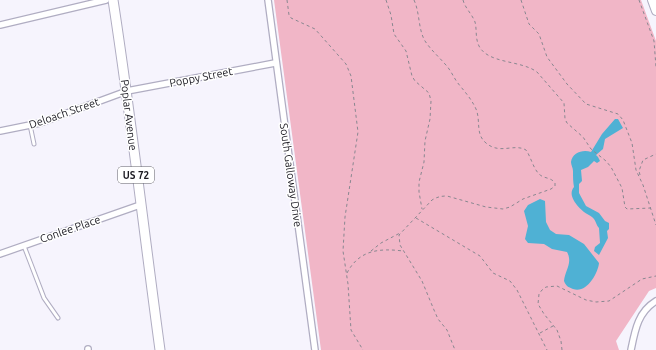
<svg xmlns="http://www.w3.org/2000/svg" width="656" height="350" viewBox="0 0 656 350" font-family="Ubuntu,sans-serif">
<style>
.green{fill:#f1b6c7}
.water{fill:#4fb1d4}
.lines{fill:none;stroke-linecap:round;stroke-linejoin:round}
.lane-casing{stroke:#b0adc2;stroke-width:5}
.street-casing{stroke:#b0adc2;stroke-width:8}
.secondary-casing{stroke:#b0adc2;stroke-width:10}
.primary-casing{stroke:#b0adc2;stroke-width:11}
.path{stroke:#898790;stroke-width:1;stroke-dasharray:3 3;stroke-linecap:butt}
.lane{stroke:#fff;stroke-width:3}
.street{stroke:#fff;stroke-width:5.5}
.secondary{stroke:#fff;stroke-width:8}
.primary{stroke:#fff;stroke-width:9}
.labels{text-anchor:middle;stroke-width:3;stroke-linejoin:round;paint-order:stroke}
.shield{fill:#fff;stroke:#5f5e64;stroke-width:1}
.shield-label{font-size:10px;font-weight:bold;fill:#1a1921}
.street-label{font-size:11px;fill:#1a1921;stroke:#fff}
</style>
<rect width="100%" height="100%" fill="#f6f4fd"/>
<polygon class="green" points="274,0 641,0 656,41 656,288 649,291 616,341 619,350 321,350"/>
<g class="water">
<path d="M615 119H618L623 128 605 139 603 149 596 155 598 157 600 161 597 163 594 161 588 167 581 170 582 181 579 184V193L586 206 599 213 605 221 609 223V229L607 231 608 238 599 255 594 251 595 247 600 243 599 228C596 225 596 220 592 217 590 215 586 214 584 212 577 206 567 195 574 187 573 182 573 177 573 171 573 168 571 165 571 162 572 152 584 149 591 152L602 134Z"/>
<path d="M540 199 545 201 546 222 550 230 556 234 569 235 584 244 599 263C598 274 586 294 573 289 568 287 566 286 564 281 565 270 573 263 567 252L552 249 544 244 528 243 525 239 528 226 524 211 528 205Z"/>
</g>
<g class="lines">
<defs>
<g id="lane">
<polyline points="30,125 34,144"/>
<polyline points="24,246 44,298 58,318"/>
</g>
<g id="street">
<polyline points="268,0 315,350"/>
<polyline points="0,25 106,0"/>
<polyline points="0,131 40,123 127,91 275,63"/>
<polyline points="0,254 140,205"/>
<polyline points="88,349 88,350"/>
<path d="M631 350C635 330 638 312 656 301"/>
</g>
<polyline id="secondary" points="652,0 656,11"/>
<path id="primary" d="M113 0C131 116 144 233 160 350"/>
</defs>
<use href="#lane" class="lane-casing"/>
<use href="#street" class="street-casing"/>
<use href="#secondary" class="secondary-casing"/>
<use href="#primary" class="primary-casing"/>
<g class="path">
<polyline points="287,0 289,15 291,18 315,29 346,64 351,76 358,132 345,217 343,251 348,284 351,330 363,350"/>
<polyline points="386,0 391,15 394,34 406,51 412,76 415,81 429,93 431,101 430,119 425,141 424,162 419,182 419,192 422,209"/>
<path d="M414 0C420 13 418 29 425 41 431 50 438 56 445 64 450 69 453 76 457 82 464 91 471 98 476 109 481 121 475 134 486 143 500 155 514 143 526 150 531 157 533 168 539 174 544 179 551 177 555 183V186L551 189 523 199 510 207 503 209 486 207 447 196C441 196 437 197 432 200L399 235 400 245 422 281 434 310 438 319 447 330 455 350"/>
<path d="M463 0C465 8 472 14 475 22 477 29 475 38 479 46 488 64 521 60 537 72L564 103 565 119 567 123 583 137 591 149 606 161 611 167 622 188 625 207 627 209 651 208"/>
<polyline points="521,0 529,24 539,34 547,57 567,84 586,104 618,114 623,120 632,143 636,170 643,185 656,225"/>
<polyline points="639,0 654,41 656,67"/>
<polyline points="640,175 639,171 643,160 656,154"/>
<polyline points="416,218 480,256 493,273 510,281 517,290 547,350"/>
<polyline points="371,251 381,243 400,233"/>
<path d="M347 273C359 250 379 248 403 251"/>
<polyline points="540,333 553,326"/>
<polyline points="562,350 561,341 557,330 544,314 538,304 539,294 542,290 546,287 557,286 586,300 596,302 609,301 642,279 656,276"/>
</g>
<use href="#lane" class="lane"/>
<use href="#street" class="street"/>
<use href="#secondary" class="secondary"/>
<use href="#primary" class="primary"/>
</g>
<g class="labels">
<rect class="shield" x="118" y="167" width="36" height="16" rx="3"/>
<g class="shield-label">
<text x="136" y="179">US 72</text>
</g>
<g class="street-label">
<text transform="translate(201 77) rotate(-11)" y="4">Poppy Street</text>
<text transform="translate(64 113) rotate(-19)" y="4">Deloach Street</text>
<text transform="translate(129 115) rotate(83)" y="4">Poplar Avenue</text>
<text transform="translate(291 175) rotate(82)" y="4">South Galloway Drive</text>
<text transform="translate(70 229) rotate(-19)" y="4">Conlee Place</text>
</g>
</g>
</svg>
